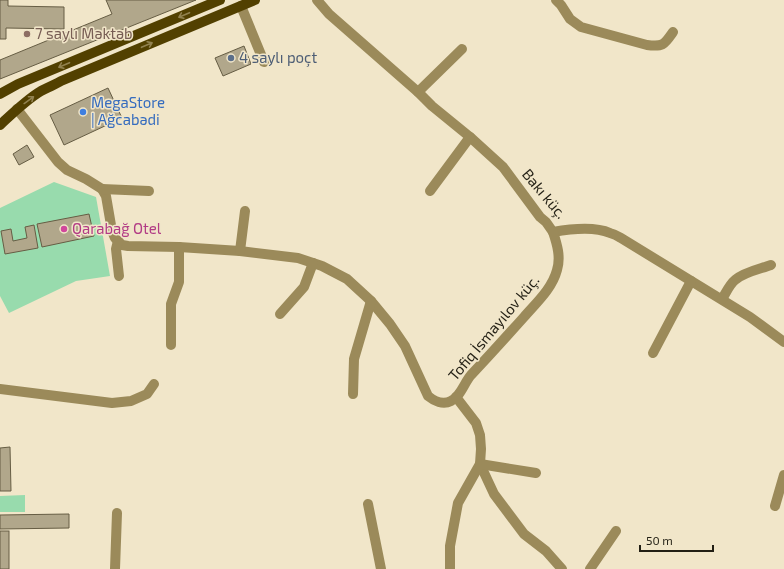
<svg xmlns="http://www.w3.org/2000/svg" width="784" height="569" viewBox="0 0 784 569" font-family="'Exo 2',sans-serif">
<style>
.green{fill:#98dbad}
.building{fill:#b1a78b;stroke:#665d44}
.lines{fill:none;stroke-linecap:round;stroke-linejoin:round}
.minor{stroke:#9b8a5a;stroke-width:10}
.major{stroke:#524000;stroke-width:10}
.oneway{stroke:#928250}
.education-dot{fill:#8d6e63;stroke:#f1e6c9;stroke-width:1.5}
.service-dot{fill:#5c6f8a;stroke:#f1e6c9;stroke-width:1.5}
.shop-dot{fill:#3f7fe0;stroke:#f1e6c9;stroke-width:1.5}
.hotel-dot{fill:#d1479c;stroke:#f1e6c9;stroke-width:1.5}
.labels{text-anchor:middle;stroke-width:3;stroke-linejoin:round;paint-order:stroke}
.education-label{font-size:15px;fill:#785e54;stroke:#f1e6c9;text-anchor:start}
.service-label{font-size:15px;fill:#4e5e75;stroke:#f1e6c9;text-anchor:start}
.shop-label{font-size:15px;fill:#366cbe;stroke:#f1e6c9;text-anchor:start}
.street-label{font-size:15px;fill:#221f14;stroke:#f1e6c9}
.hotel-label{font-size:15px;fill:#b23c85;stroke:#f1e6c9;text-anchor:start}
</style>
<rect width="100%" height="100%" fill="#f1e6c9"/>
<g class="green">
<polygon points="54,182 96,197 110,276 76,281 9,313 0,296 0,208"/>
<polygon points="25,495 25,512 0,512 0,496"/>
</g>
<g class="building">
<polygon points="0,0 8,0 8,6 64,7 64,29 6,28 6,39 0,39"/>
<polygon points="106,0 196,0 0,79 0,60 112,14"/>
<polygon points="244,46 251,64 223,76 215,58"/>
<polygon points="108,88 122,118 64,145 50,115"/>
<polygon points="27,145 34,157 19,165 13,154"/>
<polygon points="89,214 94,236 42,247 37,224"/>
<polygon points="34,225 38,248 5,254 1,231 11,229 13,241 27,238 25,227"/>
<polygon points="10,447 11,491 0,491 0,448"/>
<polygon points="69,514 69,528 0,529 0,515"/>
<rect x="0" y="531" width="9" height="38"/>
</g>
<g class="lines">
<g class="minor">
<path d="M317 0 329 14 418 92 432 106 470 137 503 167 540 217 546 222 553 232C570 229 594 226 610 233 614 234 618 236 621 238L750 317 784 342"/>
<path d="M556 0 561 5 570 19 581 27 647 45C663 47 664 45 673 32"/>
<polyline points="241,6 264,62"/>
<polyline points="418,92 462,49"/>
<path d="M17 109 58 162 67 170 86 179 102 189 106 196 112 231 115 238 122 245 128 246 179 247 240 251 298 258 322 266 347 279 371 301 390 324 405 346 428 396C434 401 443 405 451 401 461 396 464 383 471 375 489 356 507 336 524 317 536 303 552 289 557 270 561 257 557 244 553 232"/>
<polyline points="102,189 149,191"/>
<polyline points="430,191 470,137"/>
<polyline points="118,241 116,249 119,276"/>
<polyline points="240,251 245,211"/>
<path d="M722 299C726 293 729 285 735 280 744 272 760 269 771 265"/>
<polyline points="280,314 304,287 313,263"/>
<polyline points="171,345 171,304 179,282 179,247"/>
<polyline points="653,353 691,281"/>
<polyline points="0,389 112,403 131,401 147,394 154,384"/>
<polyline points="353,394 354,359 371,301"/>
<polyline points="456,397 476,423 480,435 481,449 480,464 494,494 524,534 546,551 562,569"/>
<polyline points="368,504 381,569"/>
<polyline points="775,506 784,475"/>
<polyline points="115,569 117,513"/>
<polyline points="450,569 450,546 458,503 480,464 536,473"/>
<polyline points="590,569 616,531"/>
</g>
<g class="major">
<polyline points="0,94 18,84 220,0"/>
<path d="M0 125C13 113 26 100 41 91 47 88 54 85 61 81L255 0"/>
</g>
</g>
<defs><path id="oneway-shaft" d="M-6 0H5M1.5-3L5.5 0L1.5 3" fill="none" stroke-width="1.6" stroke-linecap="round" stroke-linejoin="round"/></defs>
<g class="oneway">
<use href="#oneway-shaft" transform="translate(184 15) rotate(157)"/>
<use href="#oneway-shaft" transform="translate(147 45) rotate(-23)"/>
<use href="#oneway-shaft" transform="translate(64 65) rotate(157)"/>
<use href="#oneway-shaft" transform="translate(29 100) rotate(-36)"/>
</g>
<circle class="education-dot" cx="27" cy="34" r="4"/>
<circle class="service-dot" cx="231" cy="58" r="4"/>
<circle class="shop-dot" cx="83" cy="112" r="4"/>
<circle class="hotel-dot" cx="64" cy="229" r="4"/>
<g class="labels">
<g class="education-label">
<text x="35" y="39">7 saylı Məktəb</text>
</g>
<g class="service-label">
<text x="239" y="63">4 saylı poçt</text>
</g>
<g class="shop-label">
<text x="91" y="108">MegaStore<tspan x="91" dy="17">| Ağcabədi</tspan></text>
</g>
<g class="street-label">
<text transform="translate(544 194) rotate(50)" y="5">Bakı küç.</text>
<text transform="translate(494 328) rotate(-50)" y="5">Tofiq İsmayılov küç.</text>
</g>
<g class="hotel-label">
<text x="72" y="234">Qarabağ Otel</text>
</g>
</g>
<path d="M640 545v6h73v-6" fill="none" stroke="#221f14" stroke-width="2"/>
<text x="646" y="545" font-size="12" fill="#221f14" stroke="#f1e6c9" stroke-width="3" paint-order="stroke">50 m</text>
</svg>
